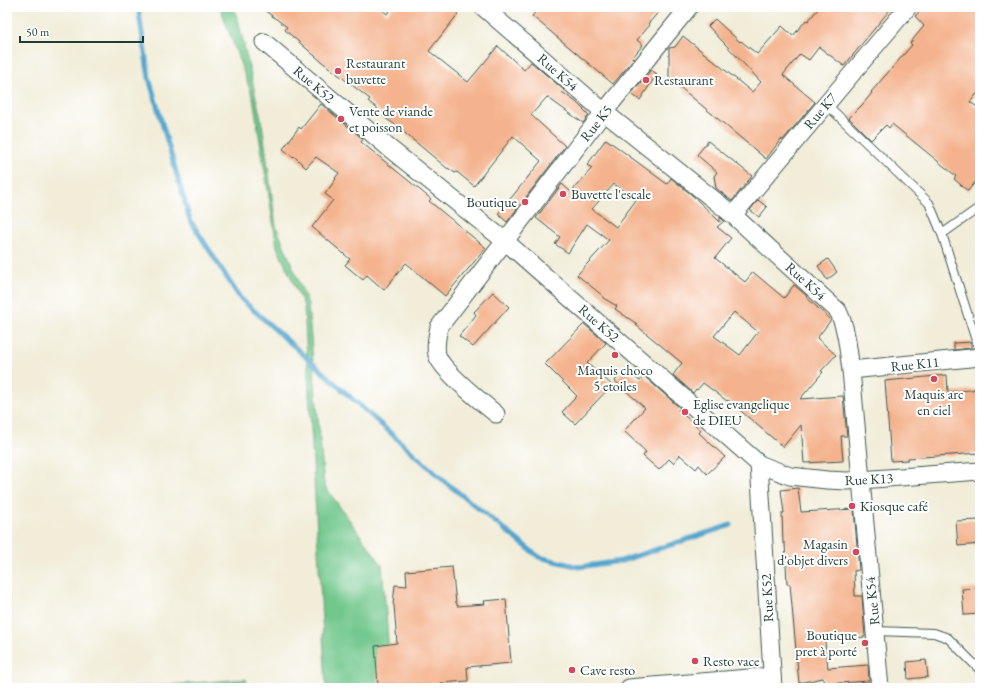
<svg xmlns="http://www.w3.org/2000/svg" width="987" height="695" viewBox="0 0 987 695" font-family="'EB Garamond',serif">
<style>
.green{fill:#71c78c;stroke:#488260}
.lines{fill:none;stroke-linecap:round;stroke-linejoin:round}
.stream{stroke:#51a5cd;stroke-width:5}
.building{fill:#f4b38e;fill-rule:evenodd}
.service-casing{stroke:#3e574d;stroke-width:10}
.minor-casing{stroke:#3e574d;stroke-width:19}
.service{stroke:#fff;stroke-width:8}
.minor{stroke:#fff;stroke-width:17}
.poi-dot{fill:#d1495b;stroke:#fff;stroke-width:1.5}
.labels{text-anchor:middle;stroke-width:4;stroke-linejoin:round;paint-order:stroke}
.poi-label{font-size:14px;fill:#1f3d34;stroke:#fff;text-anchor:start}
.street-label{font-size:14px;fill:#1f3d34;stroke:#fff}
</style>
<rect width="100%" height="100%" fill="#fff"/>
<filter id="ink" filterUnits="userSpaceOnUse"><feTurbulence type="fractalNoise" baseFrequency=".025" numOctaves="2"/><feDisplacementMap in="SourceGraphic" scale="8" xChannelSelector="R" yChannelSelector="G"/><feConvolveMatrix kernelMatrix="1 2 1 2 8 2 1 2 1" color-interpolation-filters="sRGB"/></filter>
<filter id="wash" filterUnits="userSpaceOnUse"><feTurbulence type="fractalNoise" baseFrequency=".012" numOctaves="4" result="noise"/><feDisplacementMap in="SourceGraphic" scale="16" xChannelSelector="R" yChannelSelector="G"/><feGaussianBlur stdDeviation="0.9" result="paint"/><feColorMatrix in="noise" values="0 0 0 0 0 0 0 0 0 0 0 0 0 0 0 0 0 1.4 0 .05"/><feComposite in="paint" operator="in"/></filter>
<g filter="url(#wash)">
<rect width="100%" height="100%" fill="#f1edd9"/>
<g class="green">
<polygon points="220,7 233,7 238,19 262,123 276,226 308,304 324,485 382,565 392,688 326,688 304,306 277,247 253,98"/>
<polygon points="246,679 247,688 126,688"/>
</g>
<g class="lines">
<polyline class="stream" points="138,7 149,78 190,220 240,298 444,481 539,557 579,567 621,561 731,525"/>
</g>
<g id="blocks">
<g class="building">
<polygon points="260,7 379,7 387,14 393,7 450,7 458,14 429,51 468,82 498,46 524,70 531,62 564,90 562,92 576,102 589,115 583,123 547,97 531,115 565,146 507,222 498,214 541,161 513,136 474,186 457,172 455,173 448,168 448,169 394,124 382,116 384,114 368,101 370,99 322,62 285,30 287,27"/>
<polygon points="540,7 663,7 648,24 650,25 637,40 643,45 632,58 634,59 613,84 532,16"/>
<polygon points="820,7 892,7 844,66 819,47 809,60 800,54 783,75 815,102 783,140 781,139 766,159 669,78 669,48 675,47 683,36 752,92 761,82 708,26 715,19 740,42 741,41 757,54 782,26 793,36 806,20 808,21"/>
<polygon points="925,7 980,7 980,90 970,102 980,109 980,176 968,191 954,179 956,176 892,124 889,128 886,125 871,140 849,118 862,105 872,93 871,92 912,45 910,43 924,26 915,16"/>
<polygon points="651,70 657,74 640,100 631,94"/>
<polygon points="321,104 363,139 361,142 431,199 429,201 486,248 445,296 406,263 384,290 367,275 363,280 345,265 350,259 312,227 333,200 325,194 336,179 335,178 339,173 316,157 306,168 294,156 293,157 283,149 299,127 301,129"/>
<path d="M606 139 667 184 671 178 692 195 720 222V217L724 221 717 227 731 238 715 258 745 282 753 272 784 298 794 285 807 296 806 297 831 320 817 338 836 355 821 371 823 372 800 399 843 396 847 436H841L843 461 804 463 801 425 783 447 728 400 727 401 703 383 697 390 696 389 693 393 673 375 682 363 636 325 637 324 615 309 617 306 603 298V296L577 275 609 240 587 224 568 253 555 244 560 237 536 218 562 184 571 192 592 168 587 165ZM614 184 636 200 616 227 592 209ZM734 312 758 332 740 355 714 336Z"/>
<polygon points="708,141 752,176 732,201 716,188 714,176 717,172 697,155"/>
<polygon points="758,200 767,207 759,217 750,210"/>
<polygon points="828,259 837,272 827,280 818,266"/>
<polygon points="493,292 509,307 473,347 459,336 476,315 474,312"/>
<polygon points="584,324 606,343 587,363 612,385 575,424 562,412 577,396 545,364"/>
<polygon points="971,342 971,348 954,350 954,343"/>
<polygon points="625,369 640,381 644,376 680,408 678,410 701,430 699,433 725,457 707,474 699,465 696,469 680,455 673,463 669,459 659,470 643,456 646,452 624,431 645,408 615,381"/>
<polygon points="947,375 948,392 980,389 980,453 908,458 908,460 891,461 885,381"/>
<polygon points="798,488 801,512 854,509 859,570 854,571 855,596 862,596 865,637 826,640 825,642 828,668 868,665 869,681 824,684 823,678 799,683 790,584 787,584 785,543 783,543 782,513 784,513 781,490"/>
<polygon points="980,520 980,544 958,546 956,521"/>
<polygon points="452,567 456,603 457,603 457,606 485,604 484,601 506,599 511,663 467,667 468,681 440,683 440,688 385,688 385,684 378,685 375,646 397,643 394,605 393,604 395,585 407,586 406,571"/>
<polygon points="980,588 980,614 964,615 962,589"/>
<polygon points="926,660 928,677 908,679 907,662"/>
</g>
</g>
</g>
<g filter="url(#ink)">
<use href="#blocks" fill-opacity="0" stroke="#3e574d" stroke-width="1"/>
<g class="lines">
<defs>
<g id="service">
<polyline points="826,104 929,203 942,234 980,353"/>
<polyline points="942,234 980,207"/>
<polyline points="875,631 934,633 948,638 980,670"/>
</g>
<g id="minor">
<path d="M483 7 604 112 733 215 838 311C847 329 848 350 851 370L880 688"/>
<polyline points="264,42 389,148 505,241 759,464 790,476 827,480 847,481 980,471"/>
<polyline points="733,215 908,7"/>
<polyline points="851,370 980,357"/>
<path d="M496 414C482 402 442 371 437 355 435 345 437 337 439 327L604 112 689 7"/>
<polyline points="759,464 773,688"/>
<polyline points="629,688 772,676"/>
</g>
</defs>
<use href="#service" class="service-casing"/>
<use href="#minor" class="minor-casing"/>
<use href="#service" class="service"/>
<use href="#minor" class="minor"/>
</g>
</g>
<g class="poi-dot">
<circle cx="338" cy="71" r="4"/>
<circle cx="646" cy="80" r="4"/>
<circle cx="341" cy="119" r="4"/>
<circle cx="563" cy="194" r="4"/>
<circle cx="525" cy="202" r="4"/>
<circle cx="615" cy="355" r="4"/>
<circle cx="934" cy="379" r="4"/>
<circle cx="685" cy="412" r="4"/>
<circle cx="852" cy="506" r="4"/>
<circle cx="856" cy="552" r="4"/>
<circle cx="865" cy="643" r="4"/>
<circle cx="695" cy="661" r="4"/>
<circle cx="572" cy="670" r="4"/>
</g>
<g class="labels">
<g class="poi-label">
<text x="346" y="68">Restaurant<tspan x="346" dy="16">buvette</tspan></text>
<text x="654" y="85">Restaurant</text>
<text x="349" y="116">Vente de viande<tspan x="349" dy="16">et poisson</tspan></text>
<text x="571" y="199">Buvette l'escale</text>
<text x="517" y="207" text-anchor="end">Boutique</text>
<text x="615" y="375" text-anchor="middle">Maquis choco<tspan x="615" dy="16">5 etoiles</tspan></text>
<text x="934" y="399" text-anchor="middle">Maquis arc<tspan x="934" dy="16">en ciel</tspan></text>
<text x="693" y="409">Eglise evangelique<tspan x="693" dy="16">de DIEU</tspan></text>
<text x="860" y="511">Kiosque café</text>
<text x="848" y="549" text-anchor="end">Magasin<tspan x="848" dy="16">d'objet divers</tspan></text>
<text x="857" y="640" text-anchor="end">Boutique<tspan x="857" dy="16">pret à porté</tspan></text>
<text x="703" y="666">Resto vace</text>
<text x="580" y="675">Cave resto</text>
</g>
<g class="street-label">
<text transform="translate(558 72) rotate(41)" y="5">Rue K54</text>
<text transform="translate(314 84) rotate(40)" y="5">Rue K52</text>
<text transform="translate(820 111) rotate(-50)" y="5">Rue K7</text>
<text transform="translate(596 123) rotate(-52)" y="5">Rue K5</text>
<text transform="translate(806 281) rotate(42)" y="5">Rue K54</text>
<text transform="translate(599 323) rotate(41)" y="5">Rue K52</text>
<text transform="translate(915 364) rotate(-6)" y="5">Rue K11</text>
<text transform="translate(869 479) rotate(-3)" y="5">Rue K13</text>
<text transform="translate(767 598) rotate(-93)" y="5">Rue K52</text>
<text transform="translate(872 601) rotate(-96)" y="5">Rue K54</text>
</g>
</g>
<rect width="987" height="695" fill="none" stroke="#fff" stroke-width="24"/>
<path d="M20 36v6h123v-6" fill="none" stroke="#1f3d34" stroke-width="2"/>
<text x="26" y="36" font-size="12" fill="#1f3d34" stroke="#ffffff" stroke-width="3" paint-order="stroke">50 m</text>
</svg>
